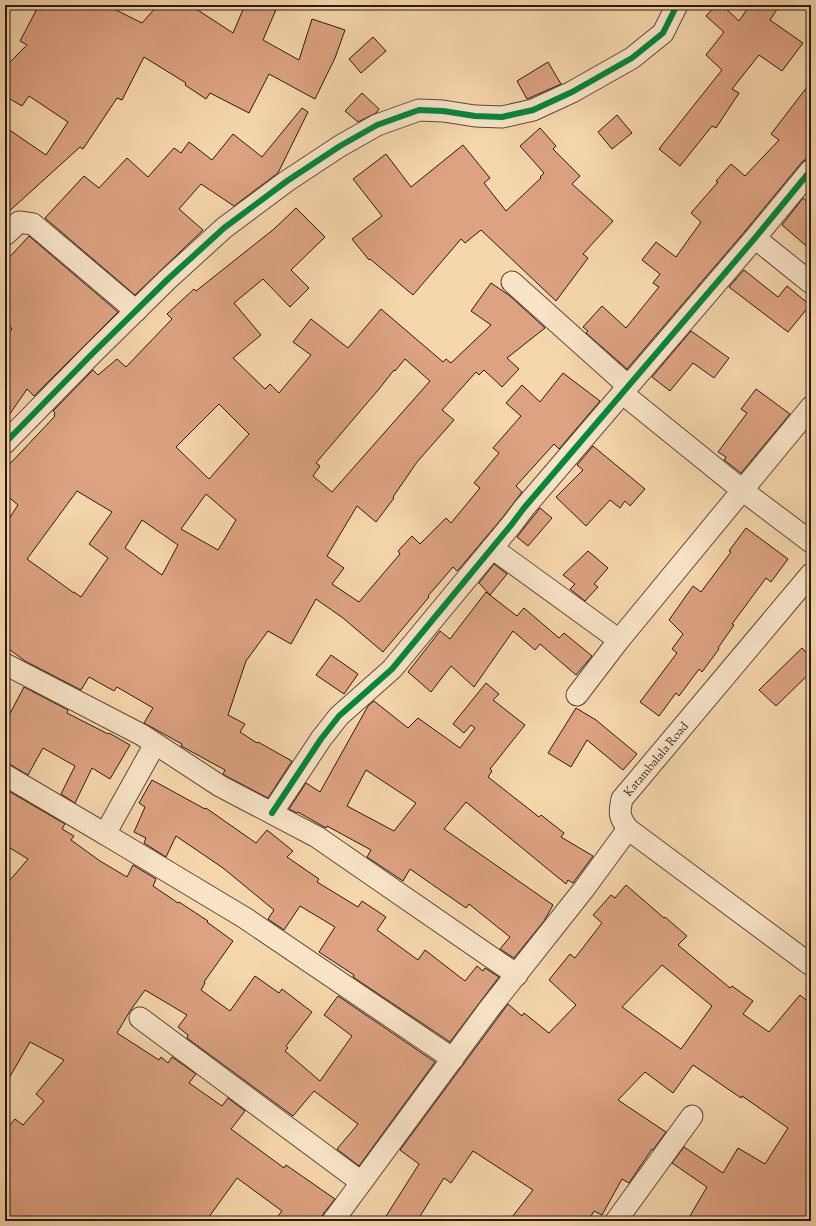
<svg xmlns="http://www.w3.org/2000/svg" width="816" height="1226" viewBox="0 0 816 1226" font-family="'Sorts Mill Goudy',serif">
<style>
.building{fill:#dca281;stroke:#2a1a13;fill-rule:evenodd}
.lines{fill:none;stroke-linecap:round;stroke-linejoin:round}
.street-casing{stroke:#5d4939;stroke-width:23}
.street{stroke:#f9e4c8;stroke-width:21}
.cycleway-casing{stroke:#f9e4c8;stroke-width:8}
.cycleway{stroke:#00873e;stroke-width:6}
.labels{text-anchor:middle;stroke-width:3;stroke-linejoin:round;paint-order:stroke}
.street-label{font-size:12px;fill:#2a1a13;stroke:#f9e4c8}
</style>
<rect width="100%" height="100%" fill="#f6d6ab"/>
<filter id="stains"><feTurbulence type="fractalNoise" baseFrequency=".005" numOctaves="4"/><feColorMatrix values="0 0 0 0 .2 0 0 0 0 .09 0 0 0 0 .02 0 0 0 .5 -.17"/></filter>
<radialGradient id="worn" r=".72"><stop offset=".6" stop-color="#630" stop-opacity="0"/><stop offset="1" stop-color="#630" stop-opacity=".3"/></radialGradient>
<g class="building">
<polygon points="39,5 106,5 142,23 158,5 190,5 233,33 245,5 278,5 263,40 299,60 312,19 345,30 335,58 315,99 269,74 249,113 210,93 206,99 185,85 186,83 144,57 122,100 117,98 83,149 80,147 5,215 5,127 46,155 68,122 29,96 22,106 5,96 5,67 27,45 20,41"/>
<polygon points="716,5 722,5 739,21 750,5 780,5 770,20 803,43 782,71 759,55 732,89 739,93 716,128 712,126 680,166 659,149 722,70 706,55 724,32 706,16"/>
<polygon points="373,37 386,51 361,73 349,59"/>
<polygon points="548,62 561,84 527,99 517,81"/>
<polygon points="811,82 811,158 806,159 802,162 746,230 627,369 586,333 588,331 583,327 602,306 626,328 659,287 653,283 660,274 642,260 656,242 676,257 701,222 691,213 718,182 716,181 731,164 745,176 779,140 771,134"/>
<polygon points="362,93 379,109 376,113 358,122 345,111"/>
<polygon points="302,108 308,112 278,173 234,206 201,184 179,209 203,230 135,295 45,218 84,176 99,188 127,158 148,177 174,148 181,153 189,142 212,160 233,134 262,157"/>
<polygon points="617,115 632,133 612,149 598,132"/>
<polygon points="540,128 556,146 553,149 580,176 572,184 613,221 583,254 588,258 556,301 481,230 465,243 461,239 413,295 370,259 369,260 352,239 382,216 353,179 386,154 411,187 463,145 490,178 484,183 506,211 541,178 540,177 544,173 520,146"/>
<polygon points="803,198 811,205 811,250 782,225"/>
<path d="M296 208 325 237 291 270 309 288 290 307 263 279 234 303 261 335 233 358 265 389 270 384 279 393 311 355 293 342 311 319 348 348 381 309 443 362 446 359 451 363 491 325 471 311 491 283 510 296 545 328 507 358 519 369 502 387 484 370 479 375 476 372 442 410 454 420 417 462 393 497 394 498 376 522 357 506 327 556 344 568 332 584 359 602 400 554 398 551 412 536 420 544 446 518 451 523 480 488 474 483 499 453 493 448 521 416 506 403 522 385 540 402 563 373 600 401 559 449 554 444 516 486 522 492 503 517 459 569 457 571 453 567 428 596 429 597 383 652 343 618 316 599 291 644 268 631 246 661 228 715 245 724 240 732 257 743 258 742 292 761 268 798 226 776 223 774 225 770 183 747 181 746 182 744 144 723 153 708 117 687 114 691 89 677 81 690 25 661 5 646V525L18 505 5 494V469L55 416 54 415 55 413 53 411 93 370 98 375 117 359 126 367 172 319 167 314 194 289 196 291 274 229ZM405 359 430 381 332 492 313 476 320 466 316 463 379 389 394 370 395 371ZM219 404 249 434 209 479 176 447ZM77 491 112 512 89 544 108 558 81 597 74 592V593L27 559ZM206 494 236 520 218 550 181 529ZM142 520 178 545 162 575 125 548Z"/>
<polygon points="29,236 118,312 34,396 27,389 5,421 5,337 12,329 5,320 5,262"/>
<polygon points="744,270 778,297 787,286 810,305 788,332 729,287"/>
<polygon points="691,331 729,358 714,378 693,363 670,391 652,377"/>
<polygon points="756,389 790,414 741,473 724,460 726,457 718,452 747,413 741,409"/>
<polygon points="593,446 645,489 630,506 625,501 620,508 610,500 586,526 556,497 583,470 577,465"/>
<polygon points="540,508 552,518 528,546 517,537"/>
<polygon points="746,528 788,559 771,582 766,578 732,624 734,625 718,648 719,649 702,672 699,669 679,696 676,693 659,716 640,702 677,653 672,649 683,634 669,620 693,586 701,592 731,552 729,551"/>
<polygon points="588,551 608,568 594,584 598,587 585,601 570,589 575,584 563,575"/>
<polygon points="494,564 507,574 490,595 479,583"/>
<polygon points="486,592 517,616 524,608 559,638 564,633 592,656 576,675 540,644 535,650 513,631 474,687 451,666 431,692 408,672 440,631 450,639"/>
<polygon points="802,648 811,658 811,672 776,706 759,690"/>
<polygon points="331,655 358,674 344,694 316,675"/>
<path d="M486 683 499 694 493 700 525 725 490 769 492 771 488 777 539 817 541 815 564 833 561 837 593 856 573 883 568 880 566 884 466 802 444 829 553 905 544 921 514 958 500 949 510 937 469 904 466 908 410 869 403 881 367 857 371 850 327 826 326 828 298 812 297 813 289 809 306 783 320 792 368 706 374 701 408 728 418 718 460 748 475 728 471 725 464 733 453 724ZM366 770 416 803 394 831 347 806Z"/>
<polygon points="24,687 68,710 67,713 108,734 109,733 130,745 110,779 92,768 75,803 61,794 75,766 43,748 28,775 11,765 5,763 5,723"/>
<polygon points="576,708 596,720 637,754 623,770 587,740 571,767 548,753"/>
<polygon points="152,780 205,809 206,808 256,843 267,830 293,851 287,857 319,879 317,882 358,907 362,901 386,917 377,930 418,960 425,950 465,981 477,966 483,971 485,968 499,977 450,1042 353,977 354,975 319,952 335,927 300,906 284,930 268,919 274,910 223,868 176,836 166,857 144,843 146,838 134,832 145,807 139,803"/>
<polygon points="5,789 65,824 62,829 74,836 71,840 100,861 127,877 133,865 156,879 153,886 178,903 179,902 208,921 207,922 233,941 204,982 205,983 201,990 230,1011 255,976 279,993 282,989 312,1012 286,1046 288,1048 285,1051 320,1081 352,1036 324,1015 338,996 435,1062 359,1166 337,1149 358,1124 314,1091 293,1116 187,1038 188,1035 178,1027 187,1015 145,990 130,1011 117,1033 159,1060 161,1057 168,1063 172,1057 196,1074 189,1083 222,1106 228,1098 245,1111 231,1129 284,1168 286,1165 335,1199 323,1214 321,1221 274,1221 282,1211 237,1178 206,1221 5,1221 5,1131 15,1119 23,1125 44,1101 36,1094 64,1060 30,1042 5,1085 5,886 28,859 5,845"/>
<path d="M626 885 664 918 665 917 687 936 678 945 730 988 732 986 753 1001 743 1014 769 1032 800 995 811 1004V1221H687L707 1187 672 1163 684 1147 723 1173 738 1148 765 1164 788 1128 742 1096 741 1098 693 1065 673 1093 645 1072 618 1100 666 1132 653 1150 652 1149 629 1183 622 1179 602 1215 594 1211 588 1221H509L533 1190 473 1151 451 1183 444 1178 417 1221H383L419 1164 400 1150 508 1004 522 1016 524 1013 549 1033 576 1005 549 980 570 954 575 958 602 923 593 915 611 895 615 898ZM662 965 712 1006 681 1049 622 1007Z"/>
</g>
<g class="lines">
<defs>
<g id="street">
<polyline points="5,235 19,222 33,224 136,311"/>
<polyline points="755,238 811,283"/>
<polyline points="512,282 628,386"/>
<polyline points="622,393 742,490 811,542"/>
<polyline points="5,443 92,354 167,280 224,228 287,181 340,146 377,125 419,110 443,111 475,116 502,117 533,110 572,92 632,58 663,33 677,5"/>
<polyline points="492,548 619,640"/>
<path d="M811 574 622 799C619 813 619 817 628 829L811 965"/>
<polyline points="5,664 142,735 220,786 317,837 517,975"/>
<polyline points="577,695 619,640 811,407"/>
<polyline points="155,744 105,834 245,918 453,1059"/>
<polyline points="5,775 105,834"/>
<polyline points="272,813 321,739 339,716 392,669 512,524 524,508 755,238 811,170"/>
<polyline points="140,1018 361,1182"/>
<polyline points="333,1221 489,1009 584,889 628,829"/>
<polyline points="616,1221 692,1116"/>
</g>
</defs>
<use href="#street" class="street-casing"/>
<use href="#street" class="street"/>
<defs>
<g id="cycleway">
<polyline points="5,443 92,354 167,280 224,228 287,181 340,146 377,125 419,110 443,111 475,116 502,117 533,110 572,92 632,58 663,33 677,5"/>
<polyline points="272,813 321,739 339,716 392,669 512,524 524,508 755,238 811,170"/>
</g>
</defs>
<use href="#cycleway" class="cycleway-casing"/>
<use href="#cycleway" class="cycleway"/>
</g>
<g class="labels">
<g class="street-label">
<text transform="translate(656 759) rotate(-50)" y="4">Katambalala Road</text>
</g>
</g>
<rect width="816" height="1226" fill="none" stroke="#f6d6ab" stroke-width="20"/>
<rect x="6" y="6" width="804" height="1214" fill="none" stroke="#2a1a13" stroke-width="2"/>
<rect x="10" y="10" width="796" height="1206" fill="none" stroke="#2a1a13"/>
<rect width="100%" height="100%" filter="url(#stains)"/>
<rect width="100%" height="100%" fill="url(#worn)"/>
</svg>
